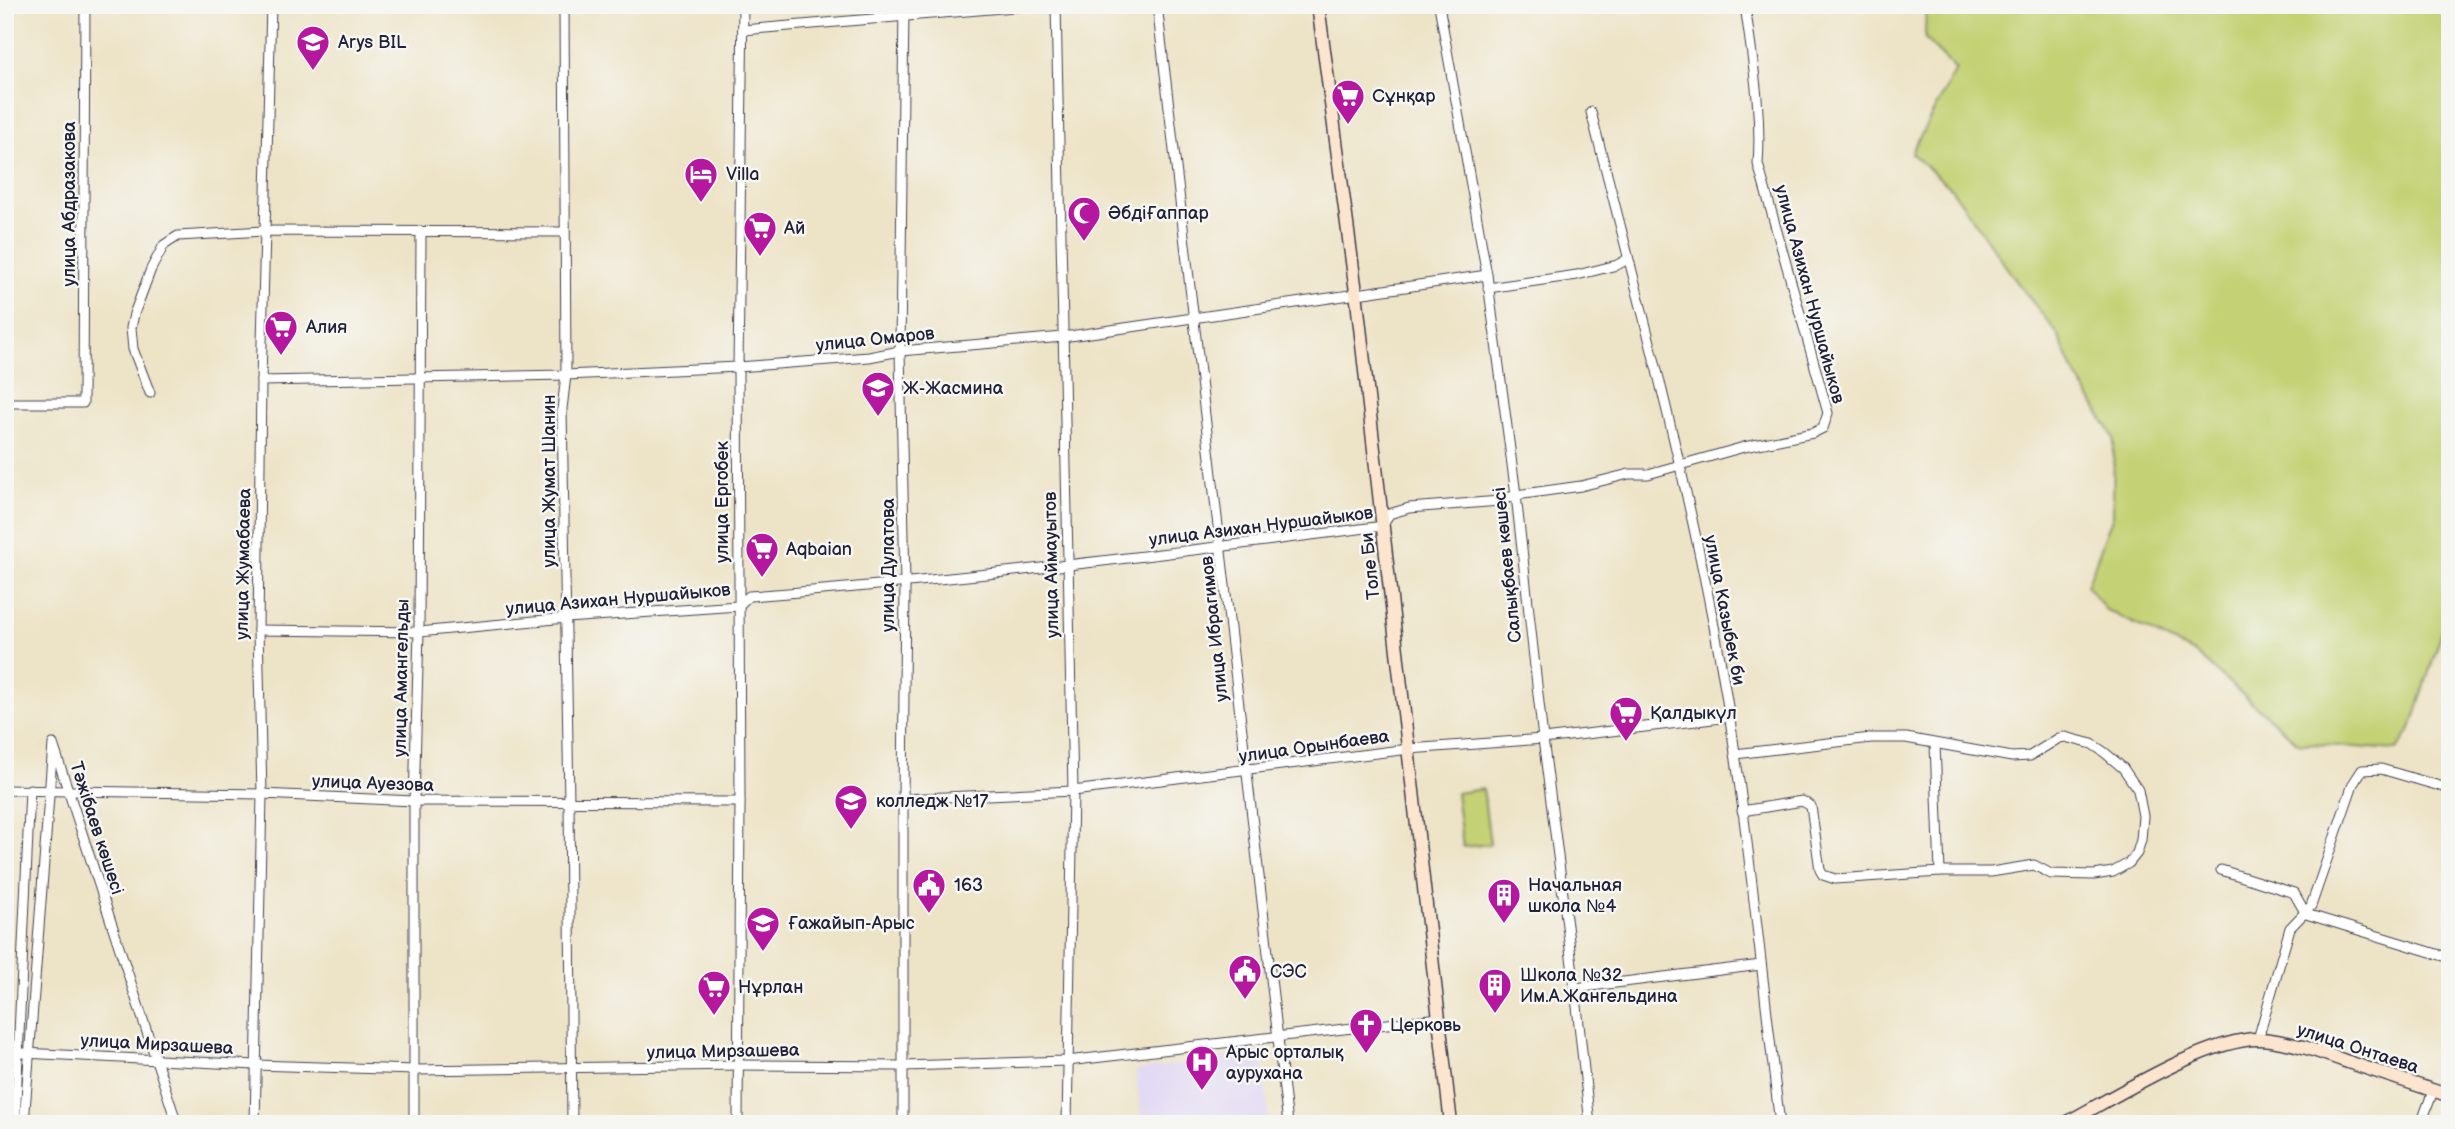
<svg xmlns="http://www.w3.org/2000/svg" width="2455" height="1129" viewBox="0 0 2455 1129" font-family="'Balsamiq Sans',sans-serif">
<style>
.built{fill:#dfd4f5}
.green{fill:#c4d274;stroke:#737a58;stroke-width:2}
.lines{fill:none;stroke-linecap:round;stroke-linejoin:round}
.minor-casing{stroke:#403f50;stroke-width:11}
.secondary-casing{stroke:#403f50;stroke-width:15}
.minor{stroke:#fff;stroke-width:9}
.secondary{stroke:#fce5cf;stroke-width:12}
.labels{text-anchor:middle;stroke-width:5;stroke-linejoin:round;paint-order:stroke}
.poi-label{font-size:18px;fill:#22223b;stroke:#f6f6f2;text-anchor:start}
.street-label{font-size:18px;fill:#22223b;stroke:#f6f6f2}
</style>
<rect width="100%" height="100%" fill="#f6f6f2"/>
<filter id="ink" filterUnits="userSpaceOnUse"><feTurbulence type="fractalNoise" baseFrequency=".0143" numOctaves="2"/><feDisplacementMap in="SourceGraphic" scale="14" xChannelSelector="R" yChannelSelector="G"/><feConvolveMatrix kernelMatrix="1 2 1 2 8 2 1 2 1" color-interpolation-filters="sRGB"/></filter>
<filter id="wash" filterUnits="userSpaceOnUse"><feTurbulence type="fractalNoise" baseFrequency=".00686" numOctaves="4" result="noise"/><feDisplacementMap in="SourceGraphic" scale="28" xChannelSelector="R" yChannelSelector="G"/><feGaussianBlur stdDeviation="1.57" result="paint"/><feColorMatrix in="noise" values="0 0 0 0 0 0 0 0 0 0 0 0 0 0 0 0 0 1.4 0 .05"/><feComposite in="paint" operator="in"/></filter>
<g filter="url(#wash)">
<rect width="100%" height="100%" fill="#ede3c6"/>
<polygon class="built" points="1261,1051 1270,1124 1143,1124 1135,1071"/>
<g class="green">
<polygon points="1926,5 2450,5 2450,605 2411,729 2397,750 2298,743 2195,653 2106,610 2087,586 2113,515 2114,438 2073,370 2057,333 2017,282 1951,188 1911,153 1956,70 1925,39"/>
<polygon points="1483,789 1490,844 1463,847 1456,793"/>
</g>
</g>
<g filter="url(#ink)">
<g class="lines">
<defs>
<g id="minor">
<polyline points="564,5 566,375 562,409 569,802 572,1124"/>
<polyline points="1056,5 1073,791 1067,1124"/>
<polyline points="1157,5 1288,1124"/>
<polyline points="1439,5 1487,275 1516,495 1543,739 1575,988 1590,1124"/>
<polyline points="743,30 1037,5"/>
<path d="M1591 112C1634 281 1680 449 1713 621 1745 787 1759 956 1780 1124"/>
<polyline points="1488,288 1577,275 1617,265 1628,259"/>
<polyline points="261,381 566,375 738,367 869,357 900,351 1063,337 1487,275"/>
<polyline points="150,393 133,349 131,328 134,314 151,269 164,245 178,236 264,231 564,232"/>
<polyline points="5,403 83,403 85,5"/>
<path d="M258 630 419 632 566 618 738 606 749 596C962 580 1172 553 1383 526L1389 514 1409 508 1500 501 1516 495 1581 486 1629 474H1648L1744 447 1813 433 1823 428 1828 413 1758 164C1762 110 1752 58 1745 5"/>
<polyline points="1735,754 1871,738 1906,738 2012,757 2030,756 2059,738 2065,737 2092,744 2104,752 2123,768 2138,790 2143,816 2141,840 2137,853 2129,863 2113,872 2094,875 2051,874 2034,865 1991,872 1940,872"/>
<polyline points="5,790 262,794 414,801 740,802"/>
<polyline points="903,799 1073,791 1409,749 1543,739 1730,717"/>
<polyline points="1742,811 1802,801 1811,806 1820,870 1823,875 1835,879 1940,872 1935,744"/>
<polyline points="2221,870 2294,893 2306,914 2450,958"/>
<polyline points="1575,988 1761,965"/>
<polyline points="2258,1039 2290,928 2311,906 2353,784 2362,770 2381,769 2450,789"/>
<polyline points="5,1052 255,1065 415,1070 738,1065 903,1066 1067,1061 1439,1018"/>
<polyline points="15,1124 30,789"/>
<polyline points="24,1124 53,744 177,1124"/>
<polyline points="255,1124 262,794 258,630 261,381 271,5"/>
<polyline points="414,1124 414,801 419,632 421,233"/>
<polyline points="738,1124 740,802 738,367 743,5"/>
<polyline points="903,1124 903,799 905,584 900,351 904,5"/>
<polyline points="2421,1124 2433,1091"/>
</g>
<g id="secondary">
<polyline points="1318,5 1356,292 1451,1124"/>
<path d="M2064 1124C2111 1099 2209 1037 2260 1039 2290 1041 2320 1052 2348 1062 2382 1073 2416 1085 2450 1096"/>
</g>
</defs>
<use href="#minor" class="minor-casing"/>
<use href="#secondary" class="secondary-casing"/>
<use href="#minor" class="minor"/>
<use href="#secondary" class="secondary"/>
</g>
</g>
<defs>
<symbol id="school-pin" viewBox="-11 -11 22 30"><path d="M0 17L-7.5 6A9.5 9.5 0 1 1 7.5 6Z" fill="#b5179e" stroke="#f6f6f2"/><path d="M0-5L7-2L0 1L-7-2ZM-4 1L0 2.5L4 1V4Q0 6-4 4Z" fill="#fff"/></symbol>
<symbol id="supermarket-pin" viewBox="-11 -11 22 30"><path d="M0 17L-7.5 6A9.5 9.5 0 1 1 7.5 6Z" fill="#b5179e" stroke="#f6f6f2"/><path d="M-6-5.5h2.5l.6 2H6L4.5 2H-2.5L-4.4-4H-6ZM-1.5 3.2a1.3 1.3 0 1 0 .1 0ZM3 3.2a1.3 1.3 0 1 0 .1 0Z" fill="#fff"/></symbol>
<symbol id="hotel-pin" viewBox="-11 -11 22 30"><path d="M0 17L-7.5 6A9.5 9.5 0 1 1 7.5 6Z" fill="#b5179e" stroke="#f6f6f2"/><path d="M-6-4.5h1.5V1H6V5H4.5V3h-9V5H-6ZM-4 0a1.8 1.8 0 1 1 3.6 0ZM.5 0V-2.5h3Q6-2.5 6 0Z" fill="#fff"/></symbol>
<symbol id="mosque-pin" viewBox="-11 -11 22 30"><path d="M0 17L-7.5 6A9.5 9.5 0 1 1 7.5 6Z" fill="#b5179e" stroke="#f6f6f2"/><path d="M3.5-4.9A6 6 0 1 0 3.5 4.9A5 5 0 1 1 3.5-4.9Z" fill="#fff"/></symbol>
<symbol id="university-pin" viewBox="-11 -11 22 30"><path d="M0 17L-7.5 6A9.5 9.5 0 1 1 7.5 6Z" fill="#b5179e" stroke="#f6f6f2"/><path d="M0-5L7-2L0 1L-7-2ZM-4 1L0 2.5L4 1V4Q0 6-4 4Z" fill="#fff"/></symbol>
<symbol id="civic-pin" viewBox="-11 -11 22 30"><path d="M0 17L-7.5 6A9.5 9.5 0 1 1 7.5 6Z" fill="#b5179e" stroke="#f6f6f2"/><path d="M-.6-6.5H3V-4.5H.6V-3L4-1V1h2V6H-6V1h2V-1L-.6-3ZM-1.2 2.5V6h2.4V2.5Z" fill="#fff"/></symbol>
<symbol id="building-pin" viewBox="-11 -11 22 30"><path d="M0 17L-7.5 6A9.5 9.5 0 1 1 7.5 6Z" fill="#b5179e" stroke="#f6f6f2"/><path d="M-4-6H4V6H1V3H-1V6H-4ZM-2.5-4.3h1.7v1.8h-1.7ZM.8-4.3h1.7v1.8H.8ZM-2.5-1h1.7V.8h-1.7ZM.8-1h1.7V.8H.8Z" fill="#fff"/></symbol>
<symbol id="church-pin" viewBox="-11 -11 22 30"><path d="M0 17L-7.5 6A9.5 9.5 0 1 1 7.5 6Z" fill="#b5179e" stroke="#f6f6f2"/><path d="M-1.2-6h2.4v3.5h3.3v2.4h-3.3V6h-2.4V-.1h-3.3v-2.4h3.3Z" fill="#fff"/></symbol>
<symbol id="hospital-pin" viewBox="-11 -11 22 30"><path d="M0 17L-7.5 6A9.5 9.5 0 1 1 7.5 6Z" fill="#b5179e" stroke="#f6f6f2"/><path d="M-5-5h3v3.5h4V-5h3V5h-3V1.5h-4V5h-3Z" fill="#fff"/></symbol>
</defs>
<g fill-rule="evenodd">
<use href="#school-pin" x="294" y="23" width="38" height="52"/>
<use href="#supermarket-pin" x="1329" y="77" width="38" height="52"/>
<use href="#hotel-pin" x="682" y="155" width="38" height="52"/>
<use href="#mosque-pin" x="1065" y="194" width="38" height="52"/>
<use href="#supermarket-pin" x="741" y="209" width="38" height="52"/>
<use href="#supermarket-pin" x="262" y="308" width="38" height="52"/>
<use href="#school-pin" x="859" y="369" width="38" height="52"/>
<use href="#supermarket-pin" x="743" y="530" width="38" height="52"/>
<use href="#supermarket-pin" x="1607" y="694" width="38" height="52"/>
<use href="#university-pin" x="832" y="782" width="38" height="52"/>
<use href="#civic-pin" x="910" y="866" width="38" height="52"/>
<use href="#building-pin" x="1485" y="876" width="38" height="52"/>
<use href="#school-pin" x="744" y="904" width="38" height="52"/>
<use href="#civic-pin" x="1226" y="952" width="38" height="52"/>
<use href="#building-pin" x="1476" y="966" width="38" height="52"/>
<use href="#supermarket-pin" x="695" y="968" width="38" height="52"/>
<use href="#church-pin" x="1347" y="1006" width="38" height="52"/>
<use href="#hospital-pin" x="1183" y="1043" width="38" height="52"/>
</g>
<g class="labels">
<g class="poi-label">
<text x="338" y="48">Arys BIL</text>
<text x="1372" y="102">Cұнқар</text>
<text x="726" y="180">Villa</text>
<text x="1108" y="219">ӘбдіҒаппар</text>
<text x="784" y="234">Ай</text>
<text x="306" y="333">Алия</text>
<text x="903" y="394">Ж-Жасмина</text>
<text x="786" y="555">Aqbaian</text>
<text x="1650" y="719">Қалдыкүл</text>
<text x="876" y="807">колледж №17</text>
<text x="954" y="891">163</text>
<text x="1528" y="891">Начальная<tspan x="1528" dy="21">школа №4</tspan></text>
<text x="788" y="929">Ғажайып-Арыс</text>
<text x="1270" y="977">СЭС</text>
<text x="1520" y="981">Школа №32<tspan x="1520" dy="21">Им.А.Жангельдина</tspan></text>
<text x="738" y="993">Нұрлан</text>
<text x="1390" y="1031">Церковь</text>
<text x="1226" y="1058">Арыс орталық<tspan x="1226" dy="21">аурухана</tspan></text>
</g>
<g class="street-label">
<text transform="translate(69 204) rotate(-90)" y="6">улица Абдразакова</text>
<text transform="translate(1810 294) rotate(75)" y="6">улица Азихан Нуршайыков</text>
<text transform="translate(875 339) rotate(-6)" y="6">улица Омаров</text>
<text transform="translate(549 481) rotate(-90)" y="6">улица Жумат Шанин</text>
<text transform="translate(722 502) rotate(-90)" y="6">улица Ергобек</text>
<text transform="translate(1261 526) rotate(-7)" y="6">улица Азихан Нуршайыков</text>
<text transform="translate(243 564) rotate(-89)" y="6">улица Жумабаева</text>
<text transform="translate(888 565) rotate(-90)" y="6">улица Дулатова</text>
<text transform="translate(1051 565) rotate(-91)" y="6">улица Аймауытов</text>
<text transform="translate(1507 565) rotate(-96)" y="6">Салықбаев көшесі</text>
<text transform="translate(1370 566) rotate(-96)" y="6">Толе Би</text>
<text transform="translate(618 599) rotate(-5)" y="6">улица Азихан Нуршайыков</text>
<text transform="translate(1725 610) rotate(79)" y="6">улица Казыбек би</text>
<text transform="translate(1214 629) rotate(-96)" y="6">улица Ибрагимов</text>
<text transform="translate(401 678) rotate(-89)" y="6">улица Амангельды</text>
<text transform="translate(1314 746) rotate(-8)" y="6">улица Орынбаева</text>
<text transform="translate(373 783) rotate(2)" y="6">улица Ауезова</text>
<text transform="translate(97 828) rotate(72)" y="6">Тәжібаев көшесі</text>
<text transform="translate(157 1044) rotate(3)" y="6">улица Мирзашева</text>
<text transform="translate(2358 1048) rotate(18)" y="6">улица Онтаева</text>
<text transform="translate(723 1051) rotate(-1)" y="6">улица Мирзашева</text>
</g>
</g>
<rect width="2455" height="1129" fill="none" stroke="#f6f6f2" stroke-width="28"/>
</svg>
